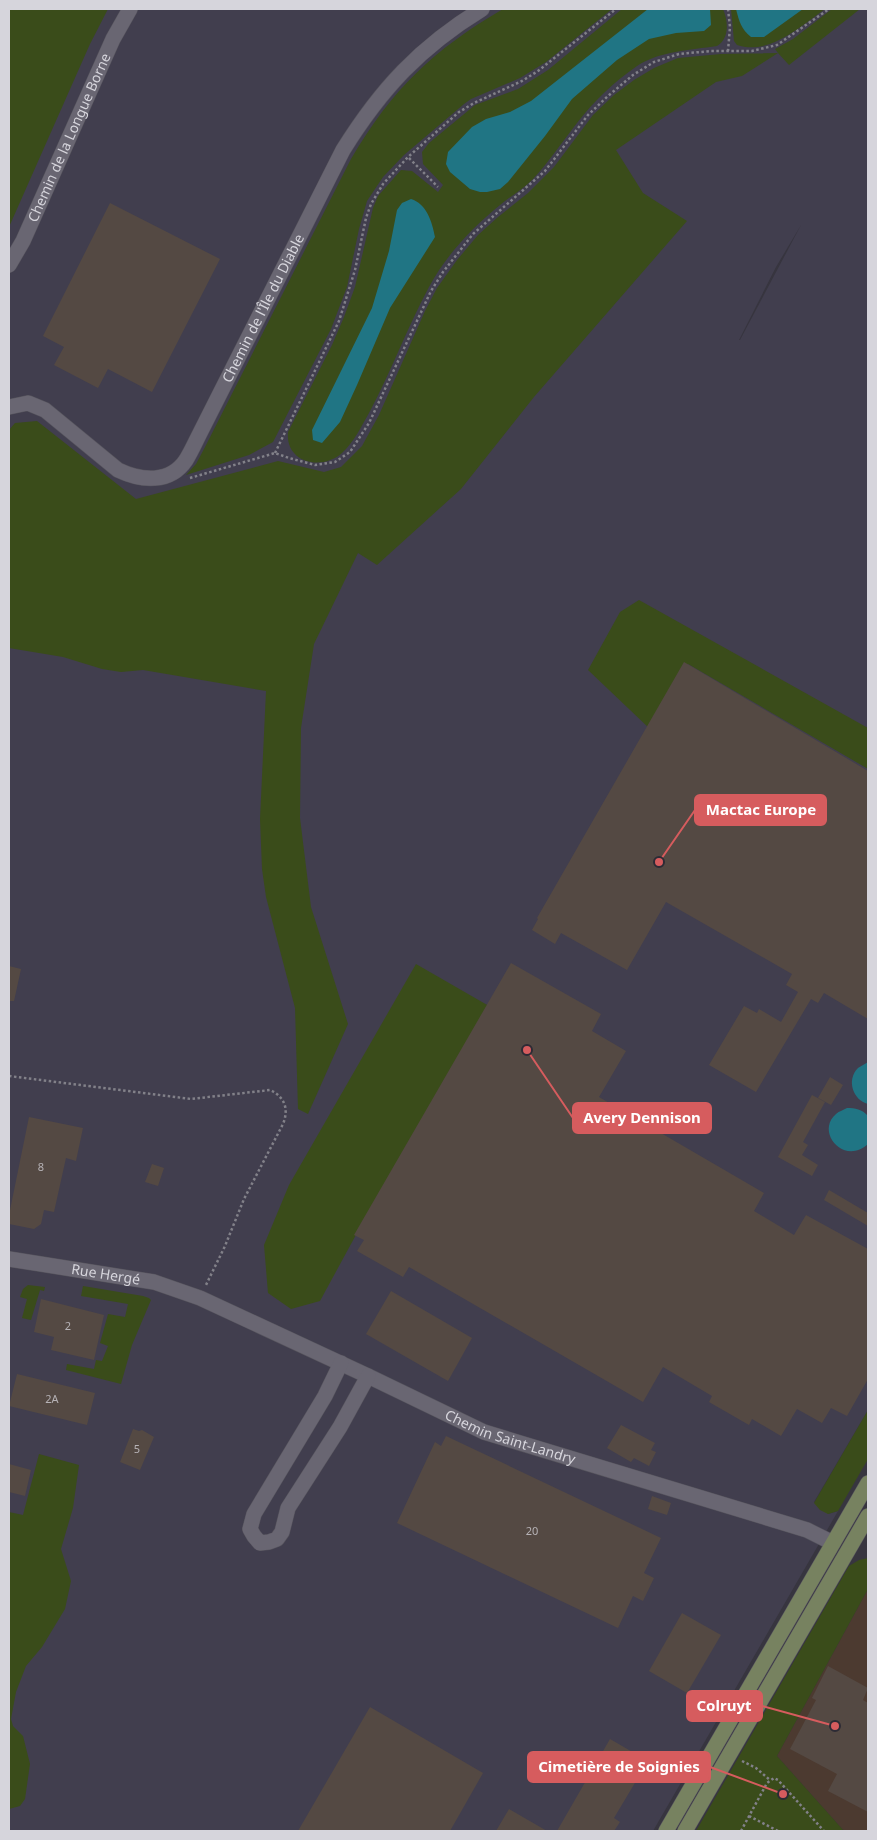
<svg xmlns="http://www.w3.org/2000/svg" width="877" height="1840" viewBox="0 0 877 1840" font-family="'Noto Sans',sans-serif">
<style>
.commercial{fill:#4c3a30}
.built{fill:#413e4e;fill-rule:evenodd}
.green{fill:#3a4c1a}
.water{fill:#207584}
.building{fill:#544943}
.lines{fill:none;stroke-linecap:round;stroke-linejoin:round}
.minor-casing{stroke:#56545d;stroke-width:16}
.major-casing{stroke:#56545d;stroke-width:16}
.path{stroke:#828189;stroke-width:2.5;stroke-dasharray:2.5 2.5;stroke-linecap:butt}
.minor{stroke:#696672;stroke-width:15}
.major{stroke:#778260;stroke-width:15}
.labels{text-anchor:middle;stroke-width:4;stroke-linejoin:round;paint-order:stroke}
.number-label{font-size:11px;fill:#b6b2b6}
.street-label{font-size:14px;fill:#d6d5dc;stroke:#2d2b35}
.leader{fill:none;stroke:#d65c5e;stroke-width:2}
.callout-dot{fill:#d65c5e;stroke:#2d2b35;stroke-width:2}
.callout{fill:#d65c5e;stroke:#d65c5e;stroke-width:2}
.callout-label{font-size:15px;text-anchor:middle;font-weight:bold;fill:#fff}
</style>
<rect width="100%" height="100%" fill="#37353f"/>
<polygon class="commercial" points="868,1589 868,1831 844,1831 777,1756"/>
<path class="built" d="M9 9H868V1410L814 1502 828 1514 838 1511 653 1831H9ZM801 225 740 340H739L776 267Z"/>
<g class="green">
<polygon points="9,9 108,9 90,44 9,227"/>
<path d="M503 9H612L546 62 520 78 471 99 464 104 404 155 383 177 367 201 359 229 347 287 331 329 273 442 249 455 186 475 196 464 204 449 351 159C392 89 433 50 503 9Z"/>
<path d="M622 9H723C728 21 730 38 717 46 690 50 660 51 637 66 615 81 593 102 577 123 562 142 549 162 533 179 523 189 511 196 500 205 472 228 446 255 429 287 407 328 391 372 369 413 361 427 354 442 342 453 322 471 285 463 288 432L332 345 344 317 355 287 373 208 378 196 401 170 412 171 438 192 443 185 423 164 422 152 429 143 475 105 518 89 548 70Z"/>
<path d="M731 9H825C801 26 769 56 737 45L734 41Z"/>
<polygon points="832,9 860,9 789,65 778,53 742,76 716,82 616,150 643,193 687,221 534,397 461,489 377,565 358,553 314,644 301,728 300,818 311,907 348,1024 308,1114 298,1109 295,1008 266,897 262,869 260,819 266,691 143,670 121,672 102,669 63,657 9,648 9,430 15,423 37,421 136,499 278,461 324,472 341,467 362,446 379,415 425,311 437,288 457,260 478,235 498,217 528,193 554,167 593,115 614,95 634,80 654,68 678,58 721,54 778,53 775,49 793,39"/>
<polygon points="639,600 868,728 868,769 688,664 650,729 588,670 620,612"/>
<polygon points="416,964 489,1006 357,1233 320,1301 291,1309 268,1293 264,1245 289,1185"/>
<polygon points="28,1285 45,1287 44,1291 40,1290 31,1320 22,1318 27,1299 20,1297 23,1289"/>
<polygon points="83,1286 143,1296 149,1298 151,1300 132,1345 121,1384 66,1370 67,1364 94,1369 96,1360 102,1361 108,1346 100,1343 108,1314 125,1317 128,1304 81,1296"/>
<polygon points="868,1410 868,1459 838,1511 828,1514 820,1510 814,1503"/>
<polygon points="39,1454 79,1465 73,1508 61,1549 71,1581 65,1609 42,1647 26,1666 16,1692 11,1719 13,1726 23,1736 30,1764 25,1799 20,1806 9,1809 9,1512 23,1515"/>
<polygon points="868,1558 868,1589 777,1756 844,1831 696,1831 849,1566 859,1560"/>
</g>
<g class="water">
<polygon points="648,9 710,9 711,25 704,31 676,33 649,39 617,60 572,99 545,136 508,182 500,189 487,192 480,192 470,189 450,172 446,164 448,152 472,127 486,119 510,112 531,101"/>
<path d="M736 9H803L764 37H751C741 29 739 21 736 9Z"/>
<path d="M411 199C427 204 432 222 435 237L390 308 357 385 340 422 322 443 313 440 312 430 372 308 389 251 397 210 402 203Z"/>
<path d="M868 1062V1104C853 1100 846 1080 858 1068 861 1066 865 1064 868 1062Z"/>
<path d="M847 1108C855 1108 862 1109 868 1116V1144C844 1166 815 1132 836 1114 839 1111 844 1110 847 1108Z"/>
</g>
<g class="building">
<polygon points="110,203 220,259 152,392 108,369 98,388 54,365 64,347 43,336"/>
<polygon points="684,662 868,771 868,1019 824,993 818,1003 811,999 756,1092 709,1065 744,1006 757,1013 759,1009 781,1022 798,992 786,985 792,974 666,902 627,970 561,933 555,944 532,930 538,919 537,918"/>
<polygon points="511,963 601,1014 592,1031 626,1051 599,1097 764,1193 754,1211 794,1235 806,1215 868,1249 868,1379 847,1416 831,1408 822,1423 797,1409 781,1436 752,1419 749,1425 709,1402 712,1396 663,1367 643,1402 409,1267 403,1277 357,1251 364,1240 354,1235"/>
<polygon points="9,966 21,969 14,1001 9,1001"/>
<polygon points="830,1077 843,1085 831,1105 818,1098"/>
<polygon points="812,1095 825,1102 803,1142 808,1145 802,1155 818,1165 812,1176 778,1157"/>
<polygon points="29,1117 83,1128 76,1161 66,1158 54,1212 44,1210 41,1224 34,1229 9,1224 9,1215"/>
<polygon points="152,1164 164,1168 158,1186 145,1182"/>
<polygon points="829,1190 868,1213 868,1226 824,1200"/>
<polygon points="391,1291 472,1338 448,1381 366,1334"/>
<polygon points="41,1299 104,1315 94,1360 51,1350 54,1337 34,1332"/>
<polygon points="17,1374 95,1393 87,1425 9,1406"/>
<polygon points="621,1425 655,1443 651,1450 656,1452 649,1466 634,1458 631,1462 607,1448"/>
<polygon points="133,1429 139,1431 142,1430 154,1437 140,1470 120,1462"/>
<polygon points="446,1436 661,1538 644,1573 654,1578 643,1601 633,1596 618,1628 397,1523 435,1442 441,1446"/>
<polygon points="9,1464 31,1470 25,1496 9,1492"/>
<polygon points="652,1496 671,1503 667,1515 648,1509"/>
<polygon points="682,1613 721,1635 687,1693 649,1671"/>
<polygon points="828,1666 868,1688 863,1700 868,1703 868,1812 828,1791 837,1774 790,1749 816,1700 812,1698"/>
<polygon points="370,1707 483,1773 450,1831 298,1831"/>
<polygon points="610,1739 648,1761 614,1818 620,1822 614,1831 557,1831"/>
<polygon points="509,1809 547,1831 496,1831"/>
</g>
<g class="lines">
<defs>
<g id="minor">
<path id="s1" d="M9 265 23 241 113 39 130 9"/>
<path id="s2" d="M9 407 28 403 45 410 118 470C141 481 170 484 186 460 191 452 195 443 199 435L343 150C381 89 420 47 482 9"/>
<path id="s3" d="M9 1259 154 1282 200 1298 368 1376 484 1432 807 1530 833 1543"/>
<polyline points="341,1363 325,1396 254,1514 250,1529 254,1536 260,1543 269,1542 277,1539 282,1532 288,1508 340,1427 368,1376"/>
</g>
<g id="major">
<polyline points="666,1831 868,1483"/>
<polyline points="685,1831 868,1516"/>
</g>
</defs>
<use href="#minor" class="minor-casing"/>
<use href="#major" class="major-casing"/>
<g class="path">
<polyline points="728,9 730,27 728,51"/>
<polyline points="409,158 438,187"/>
<polyline points="275,453 339,321 355,270 366,218 371,204 383,184 408,157 459,112 474,103 522,81 538,71 616,9"/>
<polyline points="190,478 275,453 289,458 315,465 335,462 350,452 369,423 431,291 443,272 473,234 545,171 588,115 608,96 633,75 654,62 679,54 711,51 752,51 777,45 829,9"/>
<path d="M9 1076 191 1099 270 1090C285 1097 289 1109 283 1124L244 1199 225 1246 206 1285"/>
<polyline points="742,1761 756,1768 770,1780"/>
<polyline points="749,1816 778,1831"/>
<polyline points="741,1831 767,1783 774,1778 778,1780 824,1831"/>
</g>
<use href="#minor" class="minor"/>
<use href="#major" class="major"/>
</g>
<g class="labels">
<g class="number-label">
<text x="41" y="1171">8</text>
<text x="68" y="1330">2</text>
<text x="52" y="1403">2A</text>
<text x="137" y="1453">5</text>
<text x="532" y="1535">20</text>
</g>
<g class="street-label">
<text dy="5" stroke="none"><textPath href="#s1" startOffset="141">Chemin de la Longue Borne</textPath></text>
<text dy="5" stroke="none"><textPath href="#s2" startOffset="378">Chemin de l'Île du Diable</textPath></text>
<text dy="5" stroke="none"><textPath href="#s3" startOffset="98">Rue Hergé</textPath></text>
<text dy="5" stroke="none"><textPath href="#s3" startOffset="536">Chemin Saint-Landry</textPath></text>
</g>
</g>
<path class="leader" d="M659 862L695 810M527 1050L573 1118M835 1726L762 1706M783 1794L710 1767"/>
<g class="callout-dot">
<circle cx="659" cy="862" r="5"/>
<circle cx="527" cy="1050" r="5"/>
<circle cx="835" cy="1726" r="5"/>
<circle cx="783" cy="1794" r="5"/>
</g>
<g class="callout">
<rect x="695" y="795" width="131" height="30" rx="5"/>
<rect x="573" y="1103" width="138" height="30" rx="5"/>
<rect x="687" y="1691" width="75" height="30" rx="5"/>
<rect x="528" y="1752" width="182" height="30" rx="5"/>
</g>
<g class="callout-label">
<text x="761" y="815">Mactac Europe</text>
<text x="642" y="1123">Avery Dennison</text>
<text x="724" y="1711">Colruyt</text>
<text x="619" y="1772">Cimetière de Soignies</text>
</g>
<rect width="877" height="1840" fill="none" stroke="#d6d5dc" stroke-width="20"/>
</svg>
